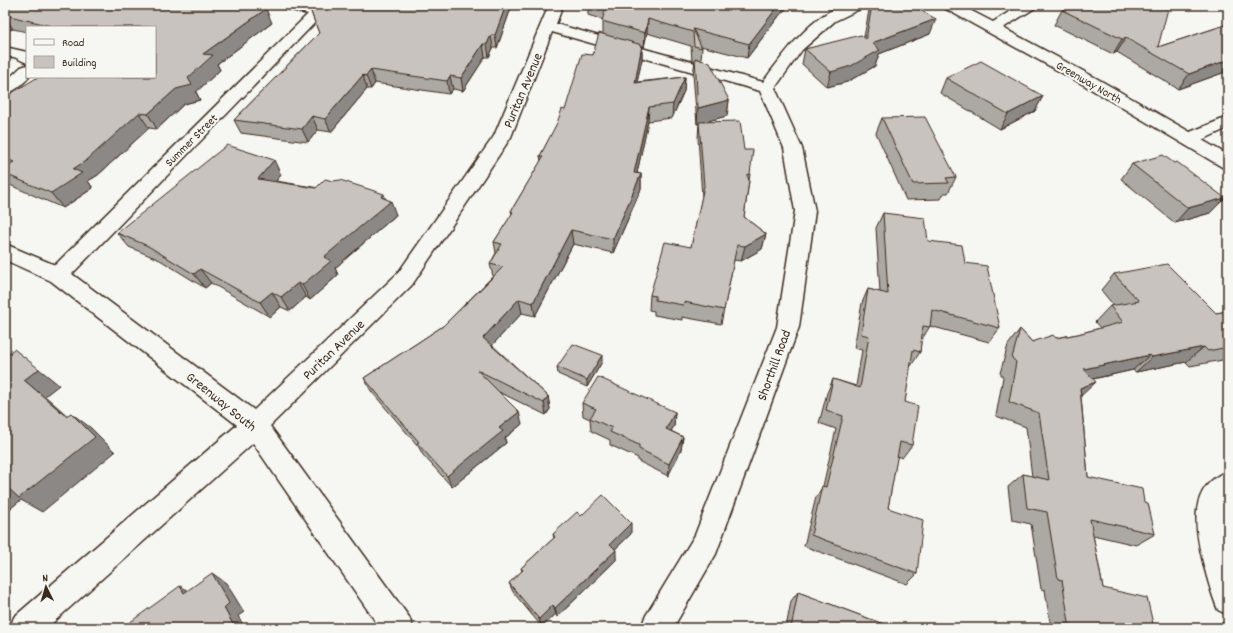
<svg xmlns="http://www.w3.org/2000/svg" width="1233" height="633" viewBox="0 0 1233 633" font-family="Dekko,sans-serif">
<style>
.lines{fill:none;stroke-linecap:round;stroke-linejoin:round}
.minor-casing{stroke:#3b2a1e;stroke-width:3}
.minor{fill:#f6f6f2;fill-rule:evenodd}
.wall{fill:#aca8a3;stroke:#3b2a1e}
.shaded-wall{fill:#8c8885;stroke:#3b2a1e}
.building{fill:#c8c3be;stroke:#3b2a1e}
.labels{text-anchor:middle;stroke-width:4;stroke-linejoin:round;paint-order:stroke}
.far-street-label{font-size:12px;fill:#3b2a1e;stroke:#f6f6f2}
.street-label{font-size:14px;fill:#3b2a1e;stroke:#f6f6f2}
</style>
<rect width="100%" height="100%" fill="#f6f6f2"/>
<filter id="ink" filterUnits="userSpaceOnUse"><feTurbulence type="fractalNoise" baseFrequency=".025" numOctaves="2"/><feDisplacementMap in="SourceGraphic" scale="8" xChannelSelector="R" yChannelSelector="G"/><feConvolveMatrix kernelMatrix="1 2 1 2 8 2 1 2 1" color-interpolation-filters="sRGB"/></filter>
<g filter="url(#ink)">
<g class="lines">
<defs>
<g id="minor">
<path d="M281 5H306L315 7 317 5H332L72 274 254 410 398 273 494 136 549 5H563L556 24 763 82C782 56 813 13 845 5 851 4 858 5 864 5L862 8 835 21 802 50 775 88 802 148 815 211 799 327 716 554 673 628H641L645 617 695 535 777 327 795 211 784 148 760 91 552 32 511 137 412 285 270 426 409 617 413 628H380L253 443 47 628H10L14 617 237 425 51 281 5 260V244L55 265 308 14 283 8Z"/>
<polygon points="942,5 960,5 993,22 1020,5 1037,5 1035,8 1003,28 1096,78 1190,132 1228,117 1228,128 1202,140 1228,155 1228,169 1222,167 1084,85 944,8"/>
<polygon points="5,47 27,52 27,63 14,57 5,57"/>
<path d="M27 65V77H29C22 85 15 91 5 94V82L21 67Z"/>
<path d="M1228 471V499L1225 503 1223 510V522L1228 548V615L1218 610C1212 596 1208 581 1204 566 1195 531 1186 487 1228 471Z"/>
</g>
</defs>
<use href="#minor" class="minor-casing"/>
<use href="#minor" class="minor"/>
</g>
<g class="wall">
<polygon points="5,5 272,23 217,64 220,70 196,92 200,100 184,104 157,129 149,128 98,175 88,181 93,188 63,208 12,186 5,179 5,97 155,27 27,27 27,32 13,29 5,31"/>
<polygon points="512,5 497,48 493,48 489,57 485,57 463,91 453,89 449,94 375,83 371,89 367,89 331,132 318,130 308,142 241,133 234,120 319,33 311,12"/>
<polygon points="588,5 790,5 779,16 747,58 701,46 702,48 701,60 729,100 727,116 702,122 744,150 750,174 744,217 766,234 762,249 741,261 734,260 721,324 682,317 682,320 654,315 654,311 649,310 650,295 691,247 702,197 698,138 699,123 697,124 693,74 695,61 692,61 691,46 647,33 644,47 642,47 642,59 637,82 685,77 684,91 672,118 648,121 637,173 641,174 641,189 613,253 573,244 535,316 522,313 492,345 548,396 550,409 546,415 499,392 522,424 505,438 506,443 452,487 423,455 418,446 371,391 364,378 443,326 493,276 490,264 496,253 494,242 512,214 511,211 541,161 540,156 565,110 603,34 603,20 588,15"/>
<polygon points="870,5 911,5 930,34 879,54 875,66 847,82 827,87 802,64 805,49 864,37"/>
<polygon points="1062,10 1158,47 1228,24 1228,71 1178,89 1117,52 1113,54 1054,25"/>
<polygon points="946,78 1043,96 1035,111 1000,129 940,93"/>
<polygon points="882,118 956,177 948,193 944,193 941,199 906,200 876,133"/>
<polygon points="1132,164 1210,213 1175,223 1121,179"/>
<polygon points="281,175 276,181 386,199 396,215 335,268 338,275 310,300 306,297 290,311 281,307 270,317 211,283 205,288 160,260 129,247 117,233"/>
<polygon points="883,213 965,263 1000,328 989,342 930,326 921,341 920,352 911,366 910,365 905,402 912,445 902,458 897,456 888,508 917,574 907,584 804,546 816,497 823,486 836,429 819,423 827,393 833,379 856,386 862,350 854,348 862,303 868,289 880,292 876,228"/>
<polygon points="1114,274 1216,313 1228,311 1228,359 1190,366 1186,362 1136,372 1133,370 1093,379 1081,396 1088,477 1144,502 1155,534 1136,545 1093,535 1103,588 1154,628 1051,628 1045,590 1041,589 1031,524 1012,520 1008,487 1023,474 1032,477 1026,427 996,416 1003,377 1000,373 1008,345 1020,329 1032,342 1078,334 1100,328 1095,322 1110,306 1114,306 1101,290"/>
<polygon points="602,362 587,387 558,374 557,367"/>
<polygon points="582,403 675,412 674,426 671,431 683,437 681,450 668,476 638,461 638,458 610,445 610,440 591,431 590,419 583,416"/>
<polygon points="581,516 631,534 615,549 616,560 557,617 556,614 542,627 513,592 509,583 522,571 521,568 554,538 553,534"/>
<polygon points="798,592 894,628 786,628 791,601"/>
</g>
<g class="shaded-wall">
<polygon points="506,5 512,5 497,48 495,35"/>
<polygon points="779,5 790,5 779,16 747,58 749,44"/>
<polygon points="266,9 272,23 217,64 220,70 196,92 200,100 184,104 157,129 148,114 188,78 203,54"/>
<polygon points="5,17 13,29 5,31"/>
<polygon points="648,19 647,33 644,47 645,33"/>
<polygon points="936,19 930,34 879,54 875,66 847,82 827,87 831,72 872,43"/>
<polygon points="491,35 493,48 489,57 487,44"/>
<polygon points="1126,38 1117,52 1113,54 1122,39"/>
<polygon points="483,44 485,57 463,91 461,78"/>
<polygon points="642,45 642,59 634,97 635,83"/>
<polygon points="1228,60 1228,71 1178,89 1189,74"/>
<polygon points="371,70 375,83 371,89 366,76"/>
<polygon points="363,75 367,89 331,132 325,119"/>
<polygon points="450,76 453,89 449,94 447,81"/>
<polygon points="685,77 684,91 672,118 673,104"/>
<polygon points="1043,96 1035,111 1000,129 1008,114"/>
<polygon points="729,100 727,116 697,124 698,108"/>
<polygon points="649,107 648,121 634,187 634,173"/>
<polygon points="139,113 149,128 98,175 88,181 93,188 63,208 51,193 73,169"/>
<polygon points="312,116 318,130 308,142 302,129"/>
<polygon points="274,160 281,175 266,193 258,179"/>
<polygon points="641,174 641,189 613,253 613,239"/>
<polygon points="384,194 387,204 391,201 396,215 335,268 338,275 310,300 302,285 324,257"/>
<polygon points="1225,198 1210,213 1175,223 1188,208"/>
<polygon points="571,230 573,244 535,316 533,303"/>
<polygon points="766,234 762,249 741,261 745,246"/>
<polygon points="200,269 211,283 205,288 194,274"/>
<polygon points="298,283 306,297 290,311 281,297"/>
<polygon points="272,292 281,307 270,317 260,302"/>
<polygon points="519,299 522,313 487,351 483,338"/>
<polygon points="1204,347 1186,362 1136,372 1152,357"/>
<polygon points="602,355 602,362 587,387 587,380"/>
<polygon points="1150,355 1133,370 1069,384 1084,369"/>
<polygon points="39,369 59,385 45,396 86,432 66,416 24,380"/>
<polygon points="1096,382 1081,396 1080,388"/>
<polygon points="548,396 550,409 546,415 544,403"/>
<polygon points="519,412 522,424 505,438 506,443 452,487 447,476 499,428"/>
<polygon points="675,412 674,426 665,442 666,429"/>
<polygon points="71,413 91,428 115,452 42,512 21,500 5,513 5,484"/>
<polygon points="683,437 681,450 668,476 669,464"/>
<polygon points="631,523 631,534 610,554 610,544"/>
<polygon points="616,550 616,560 557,617 555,608"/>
<polygon points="212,573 226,583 244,612 238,616 245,628 235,628 224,608"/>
<polygon points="180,586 196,595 184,593"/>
<polygon points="553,605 556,614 542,627 539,619"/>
</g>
<g class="building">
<polygon points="5,5 249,5 266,9 203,54 213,55 188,78 192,85 176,89 148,114 139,113 87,160 73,169 82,173 51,193 5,174 5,167 14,162 5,158 5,97 38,77 155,77 155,27 56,27 5,15"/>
<polygon points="317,5 506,5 495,35 491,35 487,44 483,44 461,78 450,76 447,81 371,70 366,76 363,75 325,119 312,116 302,129 234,120 319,33 311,12"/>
<polygon points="600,5 779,5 749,44 693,29 702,48 694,46 693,32 648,19 645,33 602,21 606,7"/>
<polygon points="872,5 911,5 936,19 872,43 880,50 851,66 831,72 805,49 861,35 866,39"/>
<polygon points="1074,5 1169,5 1158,47 1228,24 1228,60 1189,74 1126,38 1122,39 1062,10"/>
<polygon points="599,33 642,45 635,83 685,77 673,104 649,107 634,173 641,174 613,239 571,230 533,303 519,299 483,338 548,396 544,403 477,370 519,412 499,428 503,431 447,476 417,443 419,442 364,378 443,326 503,267 490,264 502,244 494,242 513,212 511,211 543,157 540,156 557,123 562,109 565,110 582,54 593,55"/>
<polygon points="695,58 710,63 729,100 698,108"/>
<polygon points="981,61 1043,96 1008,114 946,78"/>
<polygon points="925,117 956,177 946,178 949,183 913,184 882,118"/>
<polygon points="740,121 744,150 753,150 750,174 747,175 749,180 744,217 766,234 745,246 737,245 724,310 684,302 683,305 655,300 655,296 650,295 665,242 691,247 704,186 699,122"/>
<polygon points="227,145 274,160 258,179 316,188 325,179 333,181 340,180 384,194 381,197 391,201 324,257 331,261 302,285 298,283 281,297 272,292 260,302 200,269 194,274 148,246 117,233"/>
<polygon points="1163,155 1174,163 1177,162 1225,198 1188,208 1132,164"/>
<polygon points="883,213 925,218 928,241 962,245 965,263 987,266 1000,328 932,310 930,327 923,326 920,352 913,350 905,402 918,406 912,445 900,442 888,508 923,520 917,574 811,535 822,486 826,487 843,416 826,410 833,379 860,388 869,336 861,334 868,289 888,294"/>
<polygon points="1167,264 1216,313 1228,311 1228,347 1208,351 1204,347 1152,357 1150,355 1084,369 1096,382 1080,388 1088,477 1142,489 1144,502 1148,503 1155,534 1090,519 1103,588 1147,598 1154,628 1070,628 1062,580 1058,579 1047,512 1027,508 1023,474 1049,480 1039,413 1009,402 1016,362 1012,358 1020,329 1032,342 1053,335 1056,338 1078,334 1123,322 1110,306 1139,301 1114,274"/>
<polygon points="573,344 602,355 587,380 557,367"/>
<polygon points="14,349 39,369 24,380 66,416 71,413 95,437 19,498 5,485 5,350 9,353"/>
<polygon points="598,377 675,412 666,429 683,437 669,464 639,449 639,445 610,432 612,428 590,418 596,409 582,403"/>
<polygon points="603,495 631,523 610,544 616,550 555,608 553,605 539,619 509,583 523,570 521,568 555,537 553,534 577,512 581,516"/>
<polygon points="212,573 229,603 224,608 235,628 122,628 180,586 184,593"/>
<polygon points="798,592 894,628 791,628"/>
</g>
</g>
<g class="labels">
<g class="far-street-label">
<text transform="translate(1089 82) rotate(30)" y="4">Greenway North</text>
<text transform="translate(191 140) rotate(-45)" y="4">Summer Street</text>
</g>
<g class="street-label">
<text transform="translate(522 90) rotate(-67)" y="5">Puritan Avenue</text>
<text transform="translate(333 349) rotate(-44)" y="5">Puritan Avenue</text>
<text transform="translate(773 365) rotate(-70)" y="5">Shorthill Road</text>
<text transform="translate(222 401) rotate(39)" y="5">Greenway South</text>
</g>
</g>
<rect width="1233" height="633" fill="none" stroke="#f6f6f2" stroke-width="20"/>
<rect x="10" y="10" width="1213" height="613" fill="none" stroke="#3b2a1e" stroke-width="1.5" filter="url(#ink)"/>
<rect x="26" y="26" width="130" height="52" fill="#f6f6f2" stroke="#aba49d"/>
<rect x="34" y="39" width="20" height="6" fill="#f6f6f2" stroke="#aba49d"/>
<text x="62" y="46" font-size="12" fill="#3b2a1e">Road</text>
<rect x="34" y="56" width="20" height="12" fill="#c8c3be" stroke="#aba49d"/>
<text x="62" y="66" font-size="12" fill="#3b2a1e">Building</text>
<g transform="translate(46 587) rotate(355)" stroke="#f6f6f2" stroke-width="3" paint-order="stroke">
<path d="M0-3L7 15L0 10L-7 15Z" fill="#3b2a1e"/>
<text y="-6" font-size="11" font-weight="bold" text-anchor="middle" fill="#3b2a1e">N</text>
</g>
</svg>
